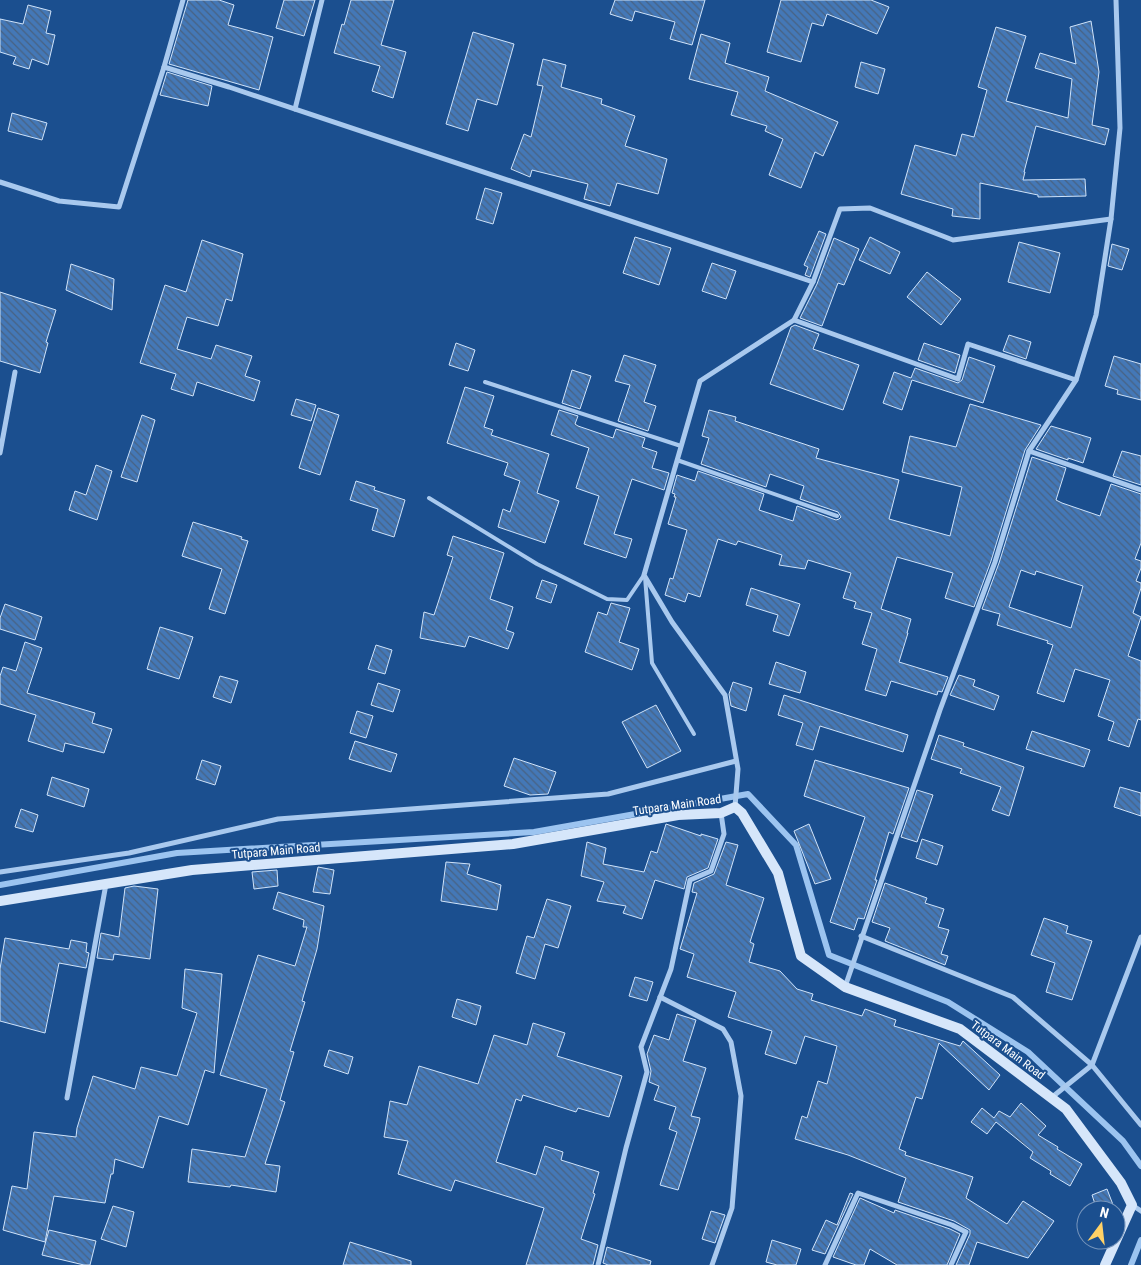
<svg xmlns="http://www.w3.org/2000/svg" width="1141" height="1265" viewBox="0 0 1141 1265" font-family="'Roboto Condensed',sans-serif">
<style>
.lines{fill:none;stroke-linecap:round;stroke-linejoin:round}
.stream{stroke:#9cc4f0;stroke-width:6}
.building{fill:url(#building-back-hatch);stroke:#cfe3fa;fill-rule:evenodd}
.lane{stroke:#a9c9ee;stroke-width:4}
.street{stroke:#a9c9ee;stroke-width:5}
.secondary{stroke:#d6e6fa;stroke-width:10}
.labels{text-anchor:middle;stroke-width:4;stroke-linejoin:round;paint-order:stroke}
.street-label{font-size:12px;fill:#fff;stroke:#1b4f8f}
</style>
<defs>
<pattern id="building-back-hatch" width="6" height="6" patternUnits="userSpaceOnUse" patternTransform="scale(1.25)"><rect width="6" height="6" fill="#4478b7"/><path d="M-1 5l2 2M0 0l6 6M5-1l2 2" fill="none" stroke="#486282"/></pattern>
</defs>
<rect width="100%" height="100%" fill="#1b4f8f"/>
<g class="lines">
<g class="stream">
<polyline points="0,885 177,853 534,832 748,794 796,845 829,955 948,1002 1028,1052 1123,1141 1141,1166"/>
<polyline points="1131,1265 1141,1240"/>
</g>
</g>
<g class="building">
<polygon points="188,0 219,0 234,5 228,25 273,37 259,90 169,64"/>
<polygon points="284,0 315,0 304,36 276,28"/>
<polygon points="351,0 394,0 381,45 406,52 393,98 372,91 380,66 334,53 342,24 344,25"/>
<polygon points="615,0 705,0 692,45 670,39 675,22 635,11 632,21 610,14"/>
<polygon points="781,0 871,0 889,7 877,34 827,14 823,26 812,23 801,62 767,52"/>
<polygon points="28,5 51,11 46,33 55,35 48,65 32,59 29,69 13,64 16,57 0,52 0,19 23,24"/>
<polygon points="1091,21 1099,72 1092,125 1109,129 1105,145 1036,126 1024,172 1025,172 1023,180 1085,179 1086,196 1038,197 1038,195 980,183 980,219 952,216 953,209 901,194 915,145 956,156 962,134 974,137 987,90 978,87 996,27 1026,36 1006,101 1068,118 1072,79 1035,68 1040,53 1076,64 1070,27"/>
<polygon points="473,32 514,44 497,105 477,99 468,131 446,124"/>
<polygon points="701,34 730,43 725,63 769,77 765,91 838,122 823,156 815,152 801,188 769,175 783,139 765,131 767,126 731,115 738,92 689,79"/>
<polygon points="543,59 566,65 561,87 602,99 601,104 635,116 625,146 667,159 658,194 617,183 610,206 584,199 588,184 532,170 530,177 511,169 524,134 531,137 543,86 537,85"/>
<polygon points="861,62 885,69 878,94 855,87"/>
<polygon points="167,72 212,86 208,106 160,95"/>
<polygon points="12,113 47,123 42,140 8,131"/>
<polygon points="485,188 502,193 493,224 476,219"/>
<polygon points="819,231 826,234 810,277 805,275 808,267 804,265"/>
<polygon points="635,237 671,248 659,285 623,273"/>
<polygon points="870,237 900,252 890,274 859,260"/>
<polygon points="834,238 859,249 844,285 838,283 822,326 800,318 817,284"/>
<polygon points="202,240 243,254 232,301 226,299 218,326 187,317 177,349 211,359 216,345 252,356 245,376 260,381 254,401 197,382 193,396 171,389 176,374 140,363 165,285 186,292"/>
<polygon points="1019,242 1060,253 1050,293 1008,282"/>
<polygon points="1112,244 1129,249 1122,270 1108,266"/>
<polygon points="712,263 736,271 726,299 702,291"/>
<polygon points="71,264 114,279 112,310 66,290"/>
<polygon points="927,272 961,299 941,325 907,297"/>
<polygon points="0,292 56,310 46,342 48,343 40,373 0,361"/>
<polygon points="795,325 819,334 813,349 859,365 843,410 770,384 791,327"/>
<polygon points="1009,335 1031,342 1026,359 1003,351"/>
<polygon points="456,343 475,350 468,371 449,365"/>
<polygon points="924,343 960,355 955,373 918,360"/>
<polygon points="624,355 656,365 644,402 656,406 648,431 618,421 630,385 615,381"/>
<polygon points="1114,356 1141,364 1141,400 1117,394 1118,390 1105,386"/>
<polygon points="969,357 995,366 983,403 912,380 902,410 883,403 894,372 911,378 915,368 958,383 962,380"/>
<polygon points="572,370 591,376 580,409 562,403"/>
<polygon points="465,387 494,396 484,427 493,430 491,435 549,454 537,493 559,501 545,543 498,527 503,509 510,512 520,481 504,475 508,463 447,443"/>
<polygon points="296,399 316,405 311,421 291,415"/>
<polygon points="970,404 1041,425 1025,450 991,561 974,607 945,598 953,573 897,557 881,609 911,619 907,633 908,633 899,662 948,677 942,692 938,691 937,695 891,681 886,696 865,690 877,649 862,644 872,613 854,608 856,602 843,598 851,573 808,560 805,569 779,565 782,555 738,541 736,545 718,539 700,597 688,593 685,602 665,595 670,578 673,579 687,530 668,524 676,497 674,497 675,494 672,493 677,475 695,481 698,471 764,494 759,510 793,521 797,506 836,520 839,519 841,517 838,512 800,499 804,486 770,474 766,487 701,464 709,438 702,436 709,410 736,417 735,421 819,449 816,458 899,480 889,519 950,536 962,487 902,472 910,436 956,447"/>
<polygon points="318,408 339,415 320,475 299,468"/>
<polygon points="559,410 578,416 575,424 578,426 613,438 616,429 645,438 642,447 657,452 652,468 669,473 664,490 632,479 614,534 632,539 626,558 584,544 599,496 576,488 589,448 551,435"/>
<polygon points="142,415 155,420 137,482 121,477"/>
<polygon points="1051,426 1091,438 1083,463 1068,458 1068,460 1036,449"/>
<polygon points="1122,451 1141,456 1141,485 1113,476"/>
<path d="M1032 457 1066 468 1056 500 1062 503 1100 516 1111 484 1141 494V543L1135 559 1141 561V568L1136 581 1141 583V588L1133 613 1141 617 1128 656 1141 661V720L1138 719 1129 747 1108 740 1114 722 1098 716 1110 680 1075 669 1064 702 1037 693 1053 645 1047 643 1048 641 997 625 1000 614 982 609 999 563ZM1021 570 1035 575 1036 571 1083 586 1071 628 1009 607Z"/>
<polygon points="96,465 112,471 97,520 69,510 75,491 86,495"/>
<polygon points="356,481 375,487 374,490 405,500 394,537 372,530 378,509 350,500"/>
<polygon points="193,522 242,537 241,539 248,541 225,614 209,609 222,569 182,556"/>
<polygon points="453,536 504,553 490,599 513,607 506,630 514,633 508,649 469,636 465,647 420,638 424,612 434,615 453,557 447,555"/>
<polygon points="542,580 557,585 551,603 536,598"/>
<polygon points="751,588 800,604 789,636 773,631 778,615 746,605"/>
<polygon points="611,603 630,608 619,642 639,649 632,670 585,652 598,612 607,615"/>
<polygon points="5,604 42,617 35,640 0,629 0,618"/>
<polygon points="160,627 193,637 179,679 147,669"/>
<polygon points="25,642 42,648 27,693 95,713 92,723 112,729 104,753 65,743 63,752 28,741 36,715 0,704 0,676 3,667 16,671"/>
<polygon points="376,645 392,650 385,674 368,669"/>
<polygon points="776,662 806,672 800,693 769,684"/>
<polygon points="959,675 975,680 973,686 999,696 994,710 950,695"/>
<polygon points="220,676 238,681 231,703 213,697"/>
<polygon points="733,682 752,688 746,711 731,706 729,694"/>
<polygon points="378,683 400,690 393,712 371,705"/>
<polygon points="784,695 908,735 903,752 820,726 813,750 796,745 803,723 778,715"/>
<polygon points="656,705 681,751 647,768 622,722"/>
<polygon points="357,711 373,716 366,738 350,733"/>
<polygon points="1032,731 1090,750 1084,767 1026,749"/>
<polygon points="939,735 964,743 963,746 1024,767 1009,816 992,810 1001,787 960,773 962,769 931,759"/>
<polygon points="355,741 397,754 391,772 349,759"/>
<polygon points="514,758 556,772 548,794 530,795 504,786"/>
<polygon points="202,760 221,766 215,785 196,779"/>
<polygon points="815,760 909,788 893,834 889,832 875,880 877,880 864,919 858,918 854,930 830,922 865,817 804,796"/>
<polygon points="52,777 89,789 84,807 47,795"/>
<polygon points="1120,787 1141,793 1141,816 1114,807"/>
<polygon points="917,790 933,795 917,842 901,837"/>
<polygon points="21,809 38,815 33,832 15,827"/>
<polygon points="666,824 701,836 701,834 718,839 708,868 687,877 684,889 655,880 642,919 623,913 626,906 597,901 604,882 581,876 587,842 606,848 603,864 644,872 651,851 657,853"/>
<polygon points="809,824 831,879 815,884 794,831"/>
<polygon points="922,839 943,846 937,865 916,858"/>
<polygon points="726,842 738,845 726,885 764,898 750,942 754,944 749,962 780,971 797,989 813,994 811,1000 862,1016 865,1009 896,1020 894,1026 960,1046 963,1041 1000,1075 989,1090 939,1043 922,1099 916,1097 899,1149 906,1152 905,1155 973,1177 966,1198 1007,1224 1023,1201 1054,1221 1028,1258 977,1242 969,1265 956,1265 970,1234 970,1230 954,1221 898,1202 906,1178 848,1155 795,1139 802,1116 807,1118 818,1081 827,1084 837,1046 805,1036 796,1064 765,1054 772,1031 728,1017 736,992 687,977 694,954 680,949 697,893 692,892 694,883 714,874"/>
<polygon points="446,862 470,864 467,874 501,885 497,910 441,901"/>
<polygon points="318,867 334,870 330,894 313,892"/>
<polygon points="277,870 278,886 254,889 252,872"/>
<polygon points="885,883 927,898 925,903 944,909 938,927 949,930 941,954 948,956 945,965 885,941 890,928 872,922"/>
<polygon points="134,886 158,889 150,959 114,954 113,960 97,958 101,933 119,937 125,888"/>
<polygon points="278,892 324,906 317,949 302,1001 305,1002 290,1051 294,1052 280,1100 285,1102 265,1164 280,1166 276,1192 231,1185 230,1187 188,1182 192,1149 245,1157 267,1089 220,1075 258,955 295,966 307,927 303,927 304,920 273,909"/>
<polygon points="547,899 571,906 558,948 545,944 535,979 516,973 527,936 534,938"/>
<polygon points="1044,918 1068,926 1066,933 1092,941 1072,1000 1046,992 1055,963 1031,955"/>
<polygon points="5,938 69,949 71,940 87,943 86,952 89,953 86,968 59,963 45,1033 0,1021 0,969"/>
<polygon points="185,969 222,974 214,1073 205,1070 188,1125 159,1116 143,1168 115,1159 113,1174 111,1174 105,1203 54,1196 45,1242 3,1230 12,1186 27,1189 34,1132 76,1137 77,1128 93,1076 135,1089 141,1067 177,1076 197,1013 182,1008"/>
<polygon points="635,977 653,982 647,1001 629,996"/>
<polygon points="457,999 481,1006 476,1025 452,1017"/>
<polygon points="677,1014 696,1020 683,1061 706,1068 691,1116 700,1118 699,1123 678,1190 660,1185 677,1132 669,1129 676,1107 654,1100 659,1086 649,1082 651,1071 647,1054 654,1035 669,1040"/>
<polygon points="533,1023 565,1033 557,1056 622,1076 609,1117 578,1108 576,1112 523,1095 521,1101 516,1099 496,1162 536,1175 545,1146 563,1152 561,1160 599,1172 593,1193 595,1194 581,1239 598,1245 593,1265 526,1265 544,1208 455,1180 451,1191 398,1174 408,1141 384,1137 390,1101 407,1105 419,1066 478,1084 494,1035 527,1045"/>
<polygon points="329,1050 353,1057 348,1074 324,1066"/>
<polygon points="1021,1103 1046,1126 1038,1135 1058,1147 1057,1149 1082,1164 1070,1186 1050,1174 1051,1171 1030,1158 1033,1152 996,1122 987,1134 971,1122 982,1108 994,1118 999,1111 1010,1117"/>
<polygon points="1107,1189 1115,1210 1097,1210 1092,1195"/>
<polygon points="850,1193 853,1194 825,1254 812,1250 826,1220 837,1225"/>
<polygon points="860,1198 894,1213 895,1210 950,1229 960,1234 947,1265 897,1265 870,1249 864,1265 856,1265 833,1257"/>
<polygon points="113,1206 134,1212 126,1247 101,1239"/>
<polygon points="711,1211 725,1215 715,1243 702,1239"/>
<polygon points="49,1230 96,1241 90,1265 84,1265 42,1255"/>
<polygon points="772,1240 801,1249 796,1265 777,1265 766,1262"/>
<polygon points="350,1242 411,1261 411,1265 343,1265"/>
<polygon points="607,1247 651,1261 650,1265 608,1265 603,1263"/>
</g>
<g class="lines">
<g class="lane">
<polyline points="485,382 681,446"/>
<polyline points="677,460 837,516"/>
<polyline points="429,498 537,564 607,599 627,600 644,575"/>
<polyline points="645,577 652,663 694,734"/>
</g>
<g class="street">
<polyline points="164,67 183,0"/>
<polyline points="295,109 322,0"/>
<polyline points="0,182 59,201 119,207 164,67 229,87 813,282"/>
<polyline points="794,320 958,379 968,344 1076,380"/>
<polyline points="1029,451 1141,490"/>
<polyline points="0,453 15,372"/>
<polyline points="735,807 738,769 725,695 672,622 644,575 700,381 794,320 813,282 840,209 870,208 953,240 1111,219"/>
<polyline points="0,872 129,853 278,819 608,794 736,761"/>
<polyline points="861,936 1013,997 1092,1065 1141,1125"/>
<polyline points="845,987 940,710 995,562 1029,451 1076,380 1096,315 1111,219 1120,128 1116,0"/>
<polyline points="660,997 723,1029 731,1042 741,1096 732,1208 712,1265"/>
<polyline points="67,1098 106,884"/>
<polyline points="1051,1098 1092,1065 1141,937"/>
<polyline points="1132,1205 1141,1211"/>
<polyline points="598,1265 626,1148 647,1072 641,1047 671,969 690,880 711,871 724,834 721,813"/>
<polyline points="825,1265 858,1193 952,1225 966,1232 951,1265"/>
</g>
<polyline class="secondary" points="0,901 192,870 513,844 678,815 721,813 735,807 742,813 778,873 801,956 845,987 960,1029 1066,1109 1121,1183 1132,1205 1105,1265"/>
</g>
<g class="labels">
<g class="street-label">
<text transform="translate(677 805) rotate(-8)" y="4">Tutpara Main Road</text>
<text transform="translate(276 851) rotate(-5)" y="4">Tutpara Main Road</text>
<text transform="translate(1008 1050) rotate(37)" y="4">Tutpara Main Road</text>
</g>
</g>
<g transform="translate(1101 1225) rotate(15)"><circle r="24" fill="#1b4f8f" stroke="#7695bc"/>
<path d="M0-4L9 19L0 12L-9 19Z" fill="#ffd166"/>
<text y="-8" font-size="14" font-weight="bold" text-anchor="middle" fill="#ffffff">N</text>
</g>
</svg>
